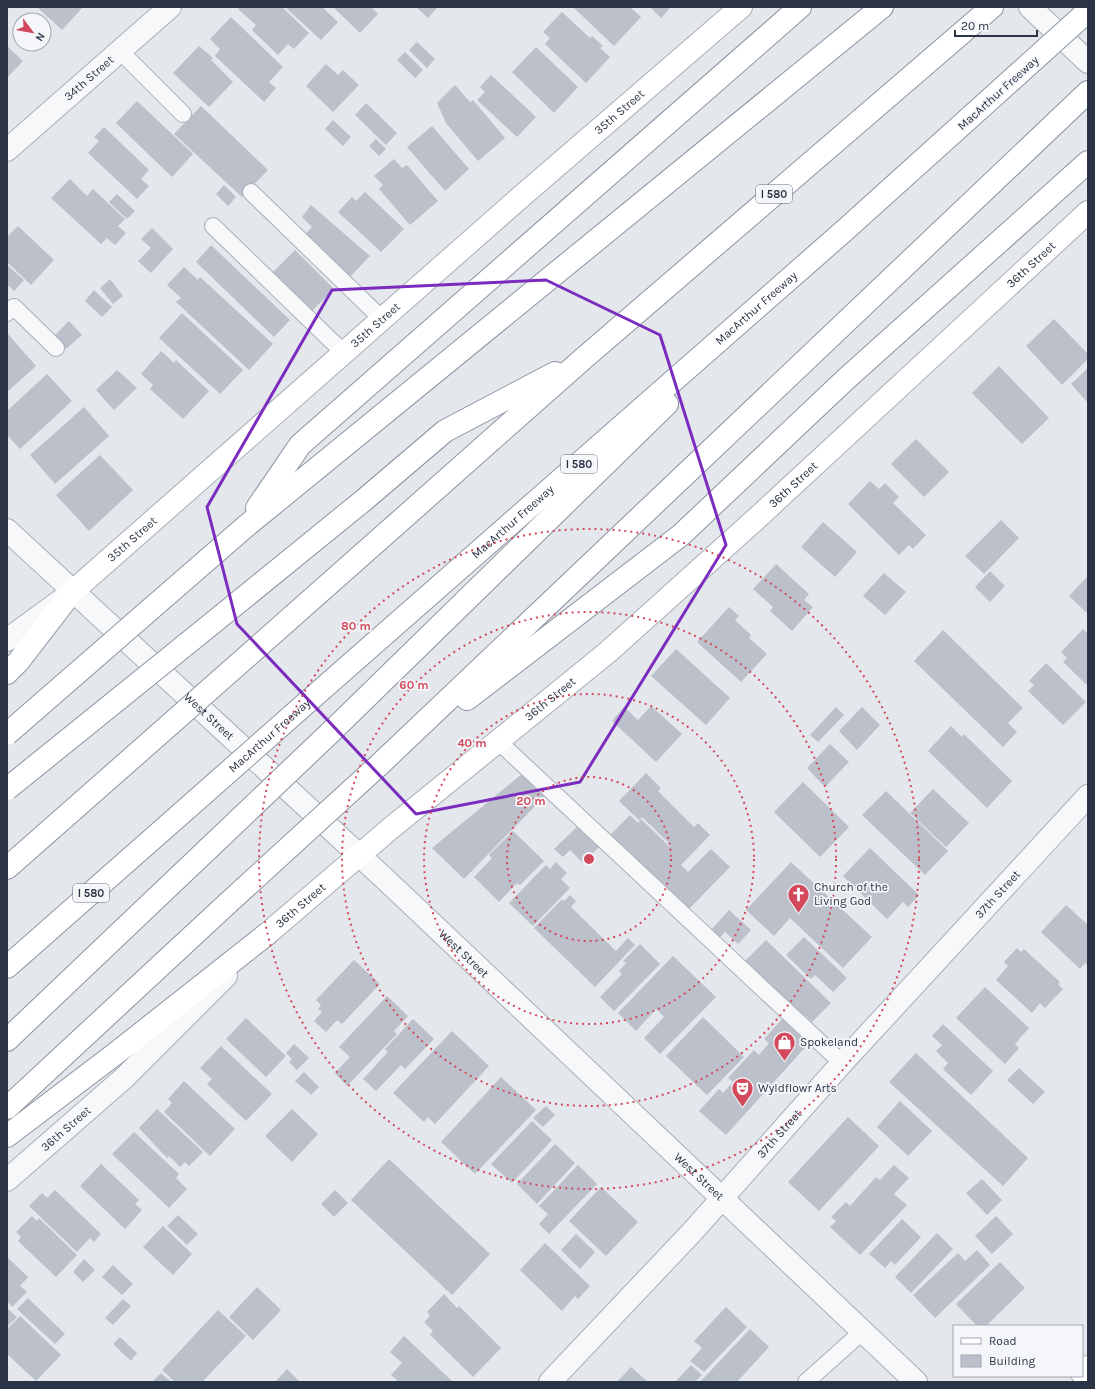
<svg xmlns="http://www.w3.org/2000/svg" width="1095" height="1389" viewBox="0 0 1095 1389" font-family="Karla,sans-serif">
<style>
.building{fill:#bbc0ca}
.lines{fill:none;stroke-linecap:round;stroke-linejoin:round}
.service-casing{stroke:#a9aeb7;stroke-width:18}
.minor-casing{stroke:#a9aeb7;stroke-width:24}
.tertiary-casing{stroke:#a9aeb7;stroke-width:24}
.secondary-casing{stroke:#a9aeb7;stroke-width:24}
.motorway-casing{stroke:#8b94a3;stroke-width:24}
.service{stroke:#f7f8fa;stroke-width:16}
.minor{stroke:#f7f8fa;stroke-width:22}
.tertiary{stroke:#f7f8fa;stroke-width:22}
.secondary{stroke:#fff;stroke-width:22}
.motorway{stroke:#fff;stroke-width:22}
.motorway-bridge-casing{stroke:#8b94a3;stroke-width:24;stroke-linecap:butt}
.motorway-bridge{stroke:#fff;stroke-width:22}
.marked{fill:none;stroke:#7b2cbf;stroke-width:3;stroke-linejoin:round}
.ring{fill:none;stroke:#d1495b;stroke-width:2;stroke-dasharray:2 4}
.labels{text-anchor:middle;stroke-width:3.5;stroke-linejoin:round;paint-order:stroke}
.shield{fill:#f4f6f9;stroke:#676e7b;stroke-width:1}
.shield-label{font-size:11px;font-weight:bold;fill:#2b3445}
.street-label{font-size:12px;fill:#2b3445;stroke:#f4f6f9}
.poi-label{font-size:12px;fill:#2b3445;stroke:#f4f6f9;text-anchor:start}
.centre{fill:#d1495b;stroke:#f4f6f9;stroke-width:2}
.ring-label{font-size:12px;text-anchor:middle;font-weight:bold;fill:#d1495b;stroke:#f4f6f9;stroke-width:3.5;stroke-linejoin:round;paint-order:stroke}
</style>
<rect width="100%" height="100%" fill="#e4e7ec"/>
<g class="building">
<polygon points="37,7 83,7 62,30"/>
<polygon points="240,7 282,7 309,33 294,49 288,44 278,55 252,30 256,25 238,9"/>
<polygon points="285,7 322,7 338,22 321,40"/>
<polygon points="333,7 371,7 378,14 360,33"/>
<polygon points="416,7 438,7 428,18"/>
<polygon points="573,7 630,7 641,17 614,46"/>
<polygon points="650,7 671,7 661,18"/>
<polygon points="562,12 590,38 592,36 603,46 600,48 610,57 586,83 545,44 550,38 543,32"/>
<polygon points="231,17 283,67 269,82 276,88 264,102 215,56 220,49 210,39"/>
<polygon points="417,42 435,59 427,68 409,50"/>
<polygon points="7,46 23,61 7,78"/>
<polygon points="199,46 213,58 211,60 233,82 209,107 173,73"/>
<polygon points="536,47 578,87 554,113 512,72"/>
<polygon points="405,52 423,70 415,78 397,60"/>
<polygon points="326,64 338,75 343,70 359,85 333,112 306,86"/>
<polygon points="491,75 536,117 517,137 477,100 485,92 480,87"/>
<polygon points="455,85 470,102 473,100 505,138 478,161 446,123 437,103"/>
<polygon points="137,101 193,154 172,177 116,123"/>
<polygon points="366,103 397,133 386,145 355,115"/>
<polygon points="201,106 268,170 242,197 174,134"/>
<polygon points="333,120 351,137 343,146 325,129"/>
<polygon points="432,126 469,169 445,191 407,147"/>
<polygon points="104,127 149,170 141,179 149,186 137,199 88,153 99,141 94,137"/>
<polygon points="376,139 386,149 379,156 369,146"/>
<polygon points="394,159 402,168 407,165 438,201 410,225 379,189 383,185 374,176"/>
<polygon points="70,179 87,196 93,189 125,219 118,226 126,233 115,245 107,238 101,244 51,198"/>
<polygon points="224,185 236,197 228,206 216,194"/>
<polygon points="365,192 404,229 381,252 338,212 352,197 356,201"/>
<polygon points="117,194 135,211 127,219 109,202"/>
<polygon points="311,205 370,256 346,281 301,239 312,227 302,217"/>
<polygon points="18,226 54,260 31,285 7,262 7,237"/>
<polygon points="152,228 173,249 151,273 138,261 151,248 141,239"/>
<polygon points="211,245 290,320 274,337 196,262"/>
<polygon points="295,250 334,289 309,314 270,275"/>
<polygon points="7,265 24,280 14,291 9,286 7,288"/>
<polygon points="184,267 198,280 200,277 273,344 249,370 176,302 181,298 167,285"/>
<polygon points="110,279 123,296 113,304 100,288"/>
<polygon points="94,290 112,307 102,317 85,301"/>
<polygon points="182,313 243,370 220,394 159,338"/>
<polygon points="1054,319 1088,354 1088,359 1062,385 1026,346"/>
<polygon points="69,321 82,335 66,349 54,336"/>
<polygon points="7,333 36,366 7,392"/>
<polygon points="161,351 174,363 176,360 209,391 183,419 150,389 153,385 141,374"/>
<polygon points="999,366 1049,418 1022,444 972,393"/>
<polygon points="1088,368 1088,403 1071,384"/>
<polygon points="117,370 137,388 114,410 96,390"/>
<polygon points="47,374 72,401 20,449 7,435 7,411"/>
<polygon points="84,407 109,436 55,484 30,455"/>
<polygon points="916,439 949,472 924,497 891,464"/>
<polygon points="100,455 133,490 89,531 56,495"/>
<polygon points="870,481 879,489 885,483 899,497 893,503 926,535 913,549 909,545 899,555 848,504"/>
<polygon points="1001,520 1019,538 984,574 965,556"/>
<polygon points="823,522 857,552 835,577 801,547"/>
<polygon points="776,564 809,594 804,600 813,607 792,631 770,611 773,607 753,589"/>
<polygon points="990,571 1005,586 990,602 975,587"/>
<polygon points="884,573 906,592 885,615 863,596"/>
<polygon points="1088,576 1088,614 1069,596"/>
<polygon points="729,607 739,616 735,620 751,635 749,638 767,654 741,682 697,642"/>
<polygon points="1083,629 1088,634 1088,686 1063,662 1067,658 1061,652"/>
<polygon points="943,630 1023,708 1008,723 1017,732 1003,747 914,661"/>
<polygon points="676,649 730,698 706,725 651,676"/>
<polygon points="1046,663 1086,702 1063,725 1028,691 1034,685 1029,681"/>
<polygon points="651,706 682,734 656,762 612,721 624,707 638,720"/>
<polygon points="836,707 844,715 818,742 810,735"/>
<polygon points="862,707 880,725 857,750 839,731"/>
<polygon points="951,726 962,737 964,734 1012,781 987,808 928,751"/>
<polygon points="830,744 849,762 825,787 807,768"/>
<polygon points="646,773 661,788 658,791 694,827 698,823 710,835 681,865 688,872 711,849 730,867 688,910 610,835 630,815 638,823 641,819 669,846 671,845 642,817 639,820 619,801"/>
<polygon points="522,774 545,796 464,879 432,848"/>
<polygon points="803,782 849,827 820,857 774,812"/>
<polygon points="933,789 969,823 946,847 910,813"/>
<polygon points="886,791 948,851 925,875 862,815"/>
<polygon points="578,826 599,847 583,863 570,850 563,857 554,849"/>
<polygon points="513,831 544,861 520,885 517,883 499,902 474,877 492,858 489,855"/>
<polygon points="870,848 919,895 908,907 903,902 887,919 843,876"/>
<polygon points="556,862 567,873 561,879 570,888 533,926 509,903 546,865 550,869"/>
<polygon points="791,862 872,937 843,968 790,918 774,936 746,910"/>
<polygon points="570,895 576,901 571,907 616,951 628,938 635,945 595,987 534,928 562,899 564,901"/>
<polygon points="1066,905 1088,925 1088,966 1085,963 1080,969 1041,932"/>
<polygon points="729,910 751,930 738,944 725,932 719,938 711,930"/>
<polygon points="804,937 847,978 833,992 815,975 811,979 786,955"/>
<polygon points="766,940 831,1003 812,1022 806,1016 803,1019 744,962"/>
<polygon points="640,944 660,964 614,1011 600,997 622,974 619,971 626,963 623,961"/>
<polygon points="1017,948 1021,952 1024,949 1060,982 1058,984 1063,989 1045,1008 1040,1003 1032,1013 996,980 1008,966 1004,962"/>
<polygon points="673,956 716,997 660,1054 644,1038 664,1017 656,1009 636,1031 618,1013"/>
<polygon points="354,960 380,984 342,1024 337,1020 326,1032 314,1021 322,1012 318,1009 321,1005 316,1000"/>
<polygon points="985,987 1029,1028 1015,1044 1019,1048 1005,1064 956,1018"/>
<polygon points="387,996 408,1016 394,1031 397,1034 347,1086 335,1073 350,1057 339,1047"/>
<polygon points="703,1017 744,1057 707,1095 666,1056"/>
<polygon points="246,1018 286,1056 266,1077 226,1039"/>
<polygon points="783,1018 810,1042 726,1135 699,1111 719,1089 723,1093 733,1082 728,1078 754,1050 759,1055 769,1043 764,1039"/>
<polygon points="413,1019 434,1039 405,1069 401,1065 376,1091 363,1079 388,1052 385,1049"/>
<polygon points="943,1024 993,1071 971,1095 943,1069 948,1063 936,1051 942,1045 932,1036"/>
<polygon points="452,1031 489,1066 435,1124 428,1117 424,1122 393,1093"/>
<polygon points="294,1044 309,1058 297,1070 289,1062 292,1059 286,1053"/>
<polygon points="221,1046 272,1094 246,1121 207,1084 212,1079 200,1068"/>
<polygon points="916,1053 1028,1158 1003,1186 889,1082"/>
<polygon points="1019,1068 1045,1092 1033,1104 1007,1080"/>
<polygon points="304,1072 319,1087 311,1095 295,1081"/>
<polygon points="501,1077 536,1110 475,1174 441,1142"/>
<polygon points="184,1081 235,1129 210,1156 164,1112 172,1103 168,1099"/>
<polygon points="900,1101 932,1131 908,1156 877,1127"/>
<polygon points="546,1106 555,1115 543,1127 533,1118"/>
<polygon points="157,1109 203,1152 189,1166 185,1162 180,1167 169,1156 167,1158 139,1128"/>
<polygon points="292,1109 318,1134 292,1162 265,1136"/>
<polygon points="848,1117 879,1146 819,1211 788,1182"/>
<polygon points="532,1121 552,1140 512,1183 491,1164"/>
<polygon points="134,1132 179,1174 176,1178 187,1189 169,1208 112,1154"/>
<polygon points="555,1144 575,1163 537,1204 517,1184"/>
<polygon points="389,1159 490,1254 452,1295 351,1200"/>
<polygon points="101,1164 139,1200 135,1204 142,1210 125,1229 80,1186"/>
<polygon points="578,1165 597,1184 549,1234 539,1224 548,1214 539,1206"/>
<polygon points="894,1165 909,1178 894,1194 907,1205 860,1255 830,1227 836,1221 831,1217 846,1202 850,1206 876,1177 880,1180"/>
<polygon points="982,1179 1002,1200 987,1215 966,1193"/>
<polygon points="601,1187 638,1222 606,1256 569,1221"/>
<polygon points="55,1190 101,1234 94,1242 90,1238 77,1252 29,1206 42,1193 47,1198"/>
<polygon points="335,1190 348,1203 334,1217 321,1204"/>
<polygon points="178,1215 198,1234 187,1245 167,1226"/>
<polygon points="32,1216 37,1221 39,1218 77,1255 56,1277 18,1241 21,1237 16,1232"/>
<polygon points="996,1216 1013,1234 992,1254 975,1236"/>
<polygon points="902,1219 921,1237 895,1265 891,1261 885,1268 869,1254"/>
<polygon points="163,1226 192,1254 173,1275 143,1247"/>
<polygon points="937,1233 953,1249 911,1293 895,1277"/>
<polygon points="576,1234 595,1252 580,1269 561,1250"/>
<polygon points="545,1243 590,1286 578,1299 575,1296 562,1311 520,1270"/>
<polygon points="977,1250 990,1265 935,1318 913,1295 958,1253 965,1261"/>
<polygon points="7,1257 28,1277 20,1286 27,1292 12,1307 7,1301"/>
<polygon points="84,1259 95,1270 83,1282 73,1272"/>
<polygon points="1000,1262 1025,1288 986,1326 977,1326 956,1304"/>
<polygon points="113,1265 133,1284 122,1295 102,1277"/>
<polygon points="257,1287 281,1310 253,1340 229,1317"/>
<polygon points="444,1294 457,1308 459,1306 501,1348 473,1377 430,1335 433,1331 424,1322 430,1316 427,1312"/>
<polygon points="28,1298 65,1334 55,1344 17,1309"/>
<polygon points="123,1299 131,1306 113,1325 105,1318"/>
<polygon points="726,1307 747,1327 704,1372 690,1361 702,1348 694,1341"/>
<polygon points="7,1308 17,1317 7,1327"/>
<polygon points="218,1310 246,1336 202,1382 175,1382 162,1370"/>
<polygon points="20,1316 61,1355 36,1381 7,1354 7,1329"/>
<polygon points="750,1329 769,1347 737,1382 700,1382"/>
<polygon points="404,1336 453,1382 399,1382 391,1375 402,1363 390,1352"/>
<polygon points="120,1337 137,1353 131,1361 113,1344"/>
<polygon points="691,1365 702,1375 695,1382 675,1382"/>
<polygon points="631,1367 648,1382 617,1382"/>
<polygon points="287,1369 300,1382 275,1382"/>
<polygon points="161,1373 171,1382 152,1382"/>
</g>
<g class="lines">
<defs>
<g id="service">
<polyline points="120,51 183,114"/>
<polyline points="251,192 382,319"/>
<polyline points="213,226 344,353"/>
<polyline points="7,313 14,307 56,348"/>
<polyline points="498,741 842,1063"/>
<polyline points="806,1382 863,1331"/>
</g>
<g id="minor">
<path id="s1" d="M7 150 170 7"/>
<path id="s2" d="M550 1382 693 1231 842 1063 1088 796"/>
</g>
<g id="tertiary">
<polyline points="1030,7 1088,62"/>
<path id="s3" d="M7 530 386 880 916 1382"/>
<polyline points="7,640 63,599"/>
<path id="s4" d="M7 1180 124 1078 226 976"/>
</g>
<g id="secondary">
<path id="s5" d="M72 592 523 195 741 7"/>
<path id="s6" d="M267 934 391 828 608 652 756 519 1088 212"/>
<polyline points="1082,1373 1088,1367"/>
</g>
<g id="motorway">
<polyline points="257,508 300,445 800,7"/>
<polyline points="245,527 882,7"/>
<polyline points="225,613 364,500 445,431 555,373"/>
<polyline points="260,645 584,358 992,7"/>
<polyline points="7,673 18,662 72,592"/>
<path id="s7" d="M312 698 845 230 1017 75"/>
<polyline points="467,699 681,535 846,379 1088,162"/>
<polyline points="334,729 667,404"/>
<polyline points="378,766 1088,92"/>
<polyline points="7,868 124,765"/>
<polyline points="7,967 175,819"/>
<polyline points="7,1040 209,848"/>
<polyline points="7,1108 228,903"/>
<polyline points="7,1136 115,1054 267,934"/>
</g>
</defs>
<use href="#service" class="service-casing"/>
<use href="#minor" class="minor-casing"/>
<use href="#tertiary" class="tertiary-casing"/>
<use href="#secondary" class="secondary-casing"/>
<use href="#motorway" class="motorway-casing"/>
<use href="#service" class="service"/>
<use href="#minor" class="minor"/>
<use href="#tertiary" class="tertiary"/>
<use href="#secondary" class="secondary"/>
<use href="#motorway" class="motorway"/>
<defs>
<g id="motorway-bridge">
<polyline points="1017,75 1088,11"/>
<polyline points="7,734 245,527"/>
<polyline points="124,765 260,645"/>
<polyline points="7,789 225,613"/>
<path id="s8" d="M175 819 312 698"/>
<polyline points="209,848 334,729"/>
<polyline points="228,903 378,766"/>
</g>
</defs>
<use href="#motorway-bridge" class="motorway-bridge-casing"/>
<use href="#motorway-bridge" class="motorway-bridge"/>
</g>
<path class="marked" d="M546 280 660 335 726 545 580 782 416 814 237 624 207 507 332 290Z"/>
<g class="ring">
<circle cx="589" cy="859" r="82"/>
<circle cx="589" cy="859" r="165"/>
<circle cx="589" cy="859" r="247"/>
<circle cx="589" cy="859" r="330"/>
</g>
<defs>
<symbol id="church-pin" viewBox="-11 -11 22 30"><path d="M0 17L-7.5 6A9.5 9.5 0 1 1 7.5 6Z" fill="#d1495b" stroke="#f4f6f9"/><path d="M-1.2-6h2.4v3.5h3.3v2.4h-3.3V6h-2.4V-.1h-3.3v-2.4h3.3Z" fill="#fff"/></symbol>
<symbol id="shop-pin" viewBox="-11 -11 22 30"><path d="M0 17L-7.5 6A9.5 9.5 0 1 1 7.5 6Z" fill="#d1495b" stroke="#f4f6f9"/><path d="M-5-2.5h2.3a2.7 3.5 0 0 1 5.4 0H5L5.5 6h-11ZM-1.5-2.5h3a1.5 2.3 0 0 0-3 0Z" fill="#fff"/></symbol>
<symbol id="theatre-pin" viewBox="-11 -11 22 30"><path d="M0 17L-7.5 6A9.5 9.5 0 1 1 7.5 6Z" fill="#d1495b" stroke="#f4f6f9"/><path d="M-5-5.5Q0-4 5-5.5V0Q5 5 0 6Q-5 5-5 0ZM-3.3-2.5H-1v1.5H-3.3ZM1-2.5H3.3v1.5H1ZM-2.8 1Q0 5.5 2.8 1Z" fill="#fff"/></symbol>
</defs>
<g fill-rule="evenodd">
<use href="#church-pin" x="786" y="882" width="25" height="34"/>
<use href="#shop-pin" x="772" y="1030" width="25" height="34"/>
<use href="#theatre-pin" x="730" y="1076" width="25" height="34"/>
</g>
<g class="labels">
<g class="shield">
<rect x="756" y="185" width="36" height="18" rx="3"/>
<rect x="561" y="455" width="36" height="18" rx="3"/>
<rect x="73" y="884" width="36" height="18" rx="3"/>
</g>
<g class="shield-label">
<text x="774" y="198">I 580</text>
<text x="579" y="468">I 580</text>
<text x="91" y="897">I 580</text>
</g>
<g class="street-label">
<text dy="4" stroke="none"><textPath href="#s1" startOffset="109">34th Street</textPath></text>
<text transform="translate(998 93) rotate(-42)" y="4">MacArthur Freeway</text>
<text dy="4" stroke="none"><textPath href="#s5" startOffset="728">35th Street</textPath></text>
<text dy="4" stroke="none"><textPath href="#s6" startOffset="1016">36th Street</textPath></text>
<text dy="4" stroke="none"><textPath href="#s7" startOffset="591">MacArthur Freeway</textPath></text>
<text dy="4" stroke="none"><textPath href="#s5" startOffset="404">35th Street</textPath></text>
<text dy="4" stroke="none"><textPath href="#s6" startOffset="692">36th Street</textPath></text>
<text dy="4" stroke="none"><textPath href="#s7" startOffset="267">MacArthur Freeway</textPath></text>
<text dy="4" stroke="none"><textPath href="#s5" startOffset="80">35th Street</textPath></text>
<text dy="4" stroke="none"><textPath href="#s6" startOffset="368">36th Street</textPath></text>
<text dy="4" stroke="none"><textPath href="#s3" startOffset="275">West Street</textPath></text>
<text dy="4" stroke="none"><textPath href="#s8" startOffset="126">MacArthur Freeway</textPath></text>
<text dy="4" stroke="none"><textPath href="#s2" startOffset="662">37th Street</textPath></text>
<text dy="4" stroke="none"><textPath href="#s6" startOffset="44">36th Street</textPath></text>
<text dy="4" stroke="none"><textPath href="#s3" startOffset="623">West Street</textPath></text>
<text dy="4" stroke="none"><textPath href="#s4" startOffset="78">36th Street</textPath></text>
<text dy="4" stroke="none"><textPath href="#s2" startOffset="338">37th Street</textPath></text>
<text dy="4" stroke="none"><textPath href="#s3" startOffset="947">West Street</textPath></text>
</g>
<g class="poi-label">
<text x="814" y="891">Church of the<tspan x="814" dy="14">Living God</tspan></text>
<text x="800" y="1046">Spokeland</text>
<text x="758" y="1092">Wyldflowr Arts</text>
</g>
</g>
<circle cx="589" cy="859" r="6" class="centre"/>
<g class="ring-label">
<text x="356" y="630">80 m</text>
<text x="414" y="689">60 m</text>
<text x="472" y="747">40 m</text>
<text x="531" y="805">20 m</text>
</g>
<rect width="1095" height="1389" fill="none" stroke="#2b3445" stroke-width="16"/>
<rect x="953" y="1325" width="130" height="52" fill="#f4f6f9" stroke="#a4a8b1"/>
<rect x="961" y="1338" width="20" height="6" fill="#ffffff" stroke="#a4a8b1"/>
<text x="989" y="1345" font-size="12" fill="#2b3445">Road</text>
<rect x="961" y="1355" width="20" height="12" fill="#bbc0ca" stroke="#a4a8b1"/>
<text x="989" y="1365" font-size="12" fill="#2b3445">Building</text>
<g transform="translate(32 32) rotate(122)"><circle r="19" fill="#f4f6f9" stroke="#a4a8b1"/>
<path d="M0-3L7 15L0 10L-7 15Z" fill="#d1495b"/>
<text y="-6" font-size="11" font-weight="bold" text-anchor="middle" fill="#2b3445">N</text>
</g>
<path d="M955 30v6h82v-6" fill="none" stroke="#2b3445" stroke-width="2"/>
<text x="961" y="30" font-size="12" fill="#2b3445" stroke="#f4f6f9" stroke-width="3" paint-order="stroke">20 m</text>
</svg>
